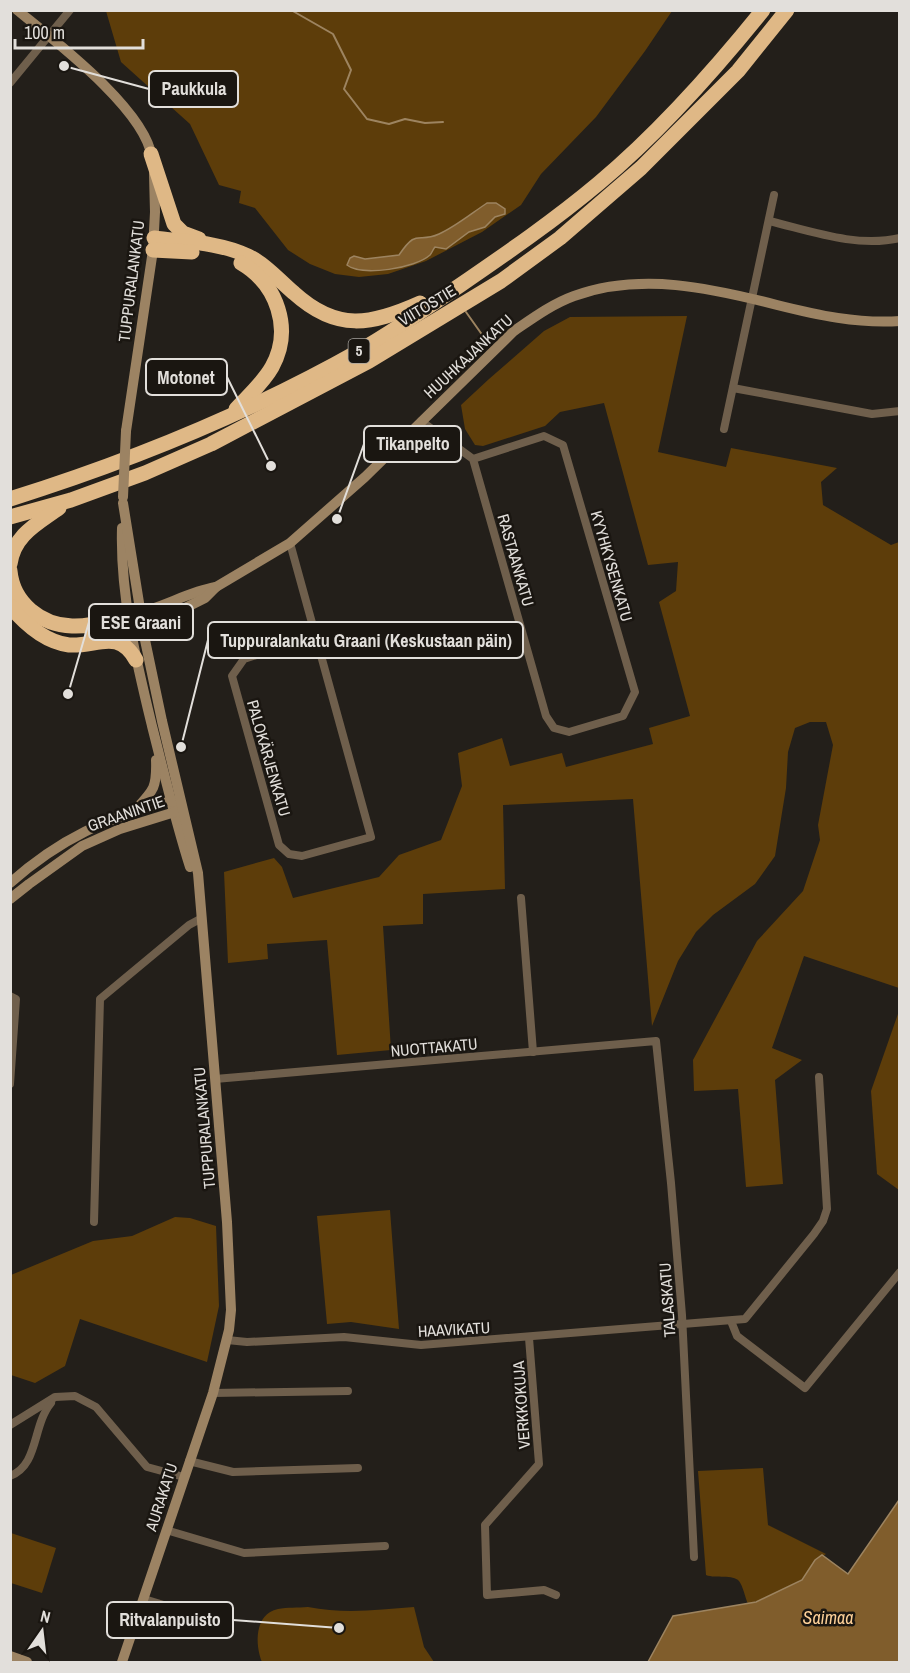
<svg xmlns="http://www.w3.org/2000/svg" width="910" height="1673" viewBox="0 0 910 1673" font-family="'Archivo Narrow',sans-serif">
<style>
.green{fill:#5d3d0a}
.water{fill:#805d2c;stroke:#9d8460;stroke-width:1.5}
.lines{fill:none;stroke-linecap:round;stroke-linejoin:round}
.stream{stroke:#9d8460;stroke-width:2}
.street{stroke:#6f5f4c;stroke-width:8}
.secondary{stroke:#9c8363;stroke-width:10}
.highway{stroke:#dfb886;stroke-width:15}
.secondary-bridge{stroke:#9c8363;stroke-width:10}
.labels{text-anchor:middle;stroke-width:5;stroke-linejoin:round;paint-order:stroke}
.shield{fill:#1a1611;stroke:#a6a39e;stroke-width:1.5}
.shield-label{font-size:15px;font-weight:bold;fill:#e2dfdb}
.street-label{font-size:16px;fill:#e2dfdb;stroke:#1a1611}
.water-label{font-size:18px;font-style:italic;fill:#fed199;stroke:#1a1611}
.leader{fill:none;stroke:#e2dfdb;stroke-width:2}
.callout-dot{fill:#e2dfdb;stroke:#1a1611;stroke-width:2}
.callout{fill:#1a1611;stroke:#e2dfdb;stroke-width:2}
.callout-label{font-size:18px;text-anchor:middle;font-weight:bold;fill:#e2dfdb}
</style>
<rect width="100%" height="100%" fill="#231f1a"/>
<g class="green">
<polygon points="106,11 672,11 645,51 596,117 541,174 521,205 482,232 426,261 388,274 359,277 335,274 310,264 288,250 255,208 239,203 241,191 219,185 190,124 121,62"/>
<polygon points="687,316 658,452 726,467 731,448 837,468 821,482 823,505 891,545 899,542 899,988 804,956 772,1048 802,1060 775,1080 783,1184 746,1187 738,1089 694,1091 693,1060 757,941 803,891 820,840 818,825 833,745 826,722 810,722 795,728 788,752 786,788 775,856 755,884 713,915 696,932 678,961 652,1026 633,799 503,805 505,889 423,894 423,924 383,926 391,1050 337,1055 327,940 267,944 268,959 228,963 224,872 274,858 282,867 293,898 379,877 399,855 441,840 462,786 458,753 502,738 510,766 562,753 566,767 653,744 649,728 690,716 659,602 676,591 678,562 648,565 604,403 560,412 545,426 483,446 475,445 465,429 461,405 489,379 544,331 570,317"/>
<polygon points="899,1011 899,1190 877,1174 871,1091"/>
<polygon points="390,1210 399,1329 351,1322 327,1324 317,1216"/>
<polygon points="175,1217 190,1218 216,1226 219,1306 207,1362 80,1319 65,1366 35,1383 11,1375 11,1275 93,1241 132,1236"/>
<path d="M763 1468 768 1525 826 1554C814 1561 813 1569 804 1578 797 1586 759 1602 748 1604 745 1597 743 1586 739 1581 733 1574 716 1579 706 1575L698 1471Z"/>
<polygon points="11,1533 56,1548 42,1593 11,1583"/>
<path d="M308 1607C343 1614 378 1610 414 1607L424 1647 434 1662H262C255 1645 254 1614 278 1609 287 1607 298 1608 308 1607Z"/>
</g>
<g class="water">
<path d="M487 203H496L505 209V214L495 217 485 227 469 232 446 249 435 247C433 249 432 253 430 255 416 268 362 277 347 265L350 258 354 256 365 259 399 255C418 227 417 244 439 234 455 227 472 213 487 203Z"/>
<polygon points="899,1500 899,1662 648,1662 673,1616 756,1602 802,1580 815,1560 822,1555 848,1574"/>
</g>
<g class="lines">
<g class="stream">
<polyline points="291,10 333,34 351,70 344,89 367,119 389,124 405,119 425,123 443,122"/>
<polyline points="466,312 483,336"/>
</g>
<g class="street">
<polyline points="10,83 70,10"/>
<path d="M769 221C811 231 856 248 900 238"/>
<polyline points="733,388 872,414 900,411"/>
<polyline points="421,421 473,459 546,716 554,728 569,732 623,716 635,692 563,445 544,436 473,459"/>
<polyline points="724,429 774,195"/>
<polyline points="290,543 371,837 302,856 289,854 279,845 232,676 244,659 315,636"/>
<polyline points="521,898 533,1052"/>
<polyline points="10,996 16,999 10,1084"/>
<polyline points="215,1079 656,1041 671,1183 682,1315 694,1557"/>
<polyline points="94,1222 100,999 189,925 202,918"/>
<polyline points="731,1321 737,1336 805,1388 900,1272"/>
<polyline points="529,1338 539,1464 485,1525 487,1595 544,1590 556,1595"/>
<polyline points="227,1340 247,1342 344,1337 421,1345 745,1319 814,1234 823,1221 827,1209 819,1077"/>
<polyline points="213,1393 348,1391"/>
<polyline points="10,1425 55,1397 75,1396 96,1407 147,1467 184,1477"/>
<polyline points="189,1461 233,1472 358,1468"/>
<path d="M10 1476C39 1465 32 1426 51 1403"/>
<polyline points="166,1530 244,1553 385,1546"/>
<polyline points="144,1599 216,1621 225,1634"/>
</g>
<g class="secondary">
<path d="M17 10C55 41 146 110 152 158"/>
<polyline points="126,431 153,250 155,212 154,174"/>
<path d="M122 528C120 595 136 660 152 726 164 773 175 820 190 867"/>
<path d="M134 614C163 608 187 592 216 587"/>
<path d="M138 625 157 622 205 598 216 587 290 543 365 477 514 331C533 318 552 304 574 296 641 272 711 288 777 305 817 315 858 324 900 321"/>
<path d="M136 809C154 790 157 787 156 760"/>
<path d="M10 883C61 838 106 818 171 801L176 802"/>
<polyline points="10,899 29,884 82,846 120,829 178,811"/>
<polyline points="10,1656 27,1662"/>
<polyline points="122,1662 213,1393 229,1330 231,1310 227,1222 198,873 162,721 145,640 123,503"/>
</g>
<g class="highway">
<polyline points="151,154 174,224 183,233 199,239"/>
<path d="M154 238C185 242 219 242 248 256 265 264 279 280 294 293 337 332 371 325 420 303"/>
<polyline points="153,250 192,252"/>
<path d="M236 409C248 396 263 383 272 367 293 329 277 284 241 263"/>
<path d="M10 499C131 461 249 413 359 351 394 331 427 308 459 286 507 253 555 220 599 183 660 132 713 72 763 10"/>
<polyline points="10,517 71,500 145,473 211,444 369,361 501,281 560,238 641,168 738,71 787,10"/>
<path d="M10 564C14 535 37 524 59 508"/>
<path d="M10 571C13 603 41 625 72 626 91 627 111 620 129 616"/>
<path d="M10 606C25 624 45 642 69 645 97 647 118 628 136 660"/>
<polyline points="92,634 129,627"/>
</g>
<polyline class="secondary-bridge" points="123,497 126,431"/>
</g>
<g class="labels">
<rect class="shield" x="348.5" y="339" width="21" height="24" rx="4.5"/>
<g class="shield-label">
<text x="359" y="356">5</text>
</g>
<g class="street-label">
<text transform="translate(131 281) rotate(-83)" y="6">TUPPURALANKATU</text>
<text transform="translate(427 305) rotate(-31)" y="6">VIITOSTIE</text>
<text transform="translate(468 356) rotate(-43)" y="6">HUUHKAJANKATU</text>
<text transform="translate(516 560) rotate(74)" y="6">RASTAANKATU</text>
<text transform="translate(612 566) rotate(74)" y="6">KYYHKYSENKATU</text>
<text transform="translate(269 758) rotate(74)" y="6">PALOKÄRJENKATU</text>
<text transform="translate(126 813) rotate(-19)" y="6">GRAANINTIE</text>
<text transform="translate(434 1047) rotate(-5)" y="6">NUOTTAKATU</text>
<text transform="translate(204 1128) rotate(-95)" y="6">TUPPURALANKATU</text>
<text transform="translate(667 1300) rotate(-94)" y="6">TALASKATU</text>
<text transform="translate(454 1329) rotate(-3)" y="6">HAAVIKATU</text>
<text transform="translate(521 1405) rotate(-94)" y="6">VERKKOKUJA</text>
<text transform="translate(161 1497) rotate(-72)" y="6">AURAKATU</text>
</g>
<g class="water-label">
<text x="828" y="1624">Saimaa</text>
</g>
</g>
<path class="leader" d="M64 66L149 89M271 466L227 377M337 519L364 444M68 694L89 622M181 747L208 640M339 1628L233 1620"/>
<g class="callout-dot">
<circle cx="64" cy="66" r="6"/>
<circle cx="271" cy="466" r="6"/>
<circle cx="337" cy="519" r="6"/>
<circle cx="68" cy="694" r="6"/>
<circle cx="181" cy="747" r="6"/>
<circle cx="339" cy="1628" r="6"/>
</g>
<g class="callout">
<rect x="149" y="71" width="89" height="36" rx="6"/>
<rect x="146" y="359" width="81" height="36" rx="6"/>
<rect x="364" y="426" width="97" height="36" rx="6"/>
<rect x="89" y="604" width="104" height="36" rx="6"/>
<rect x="208" y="622" width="315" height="36" rx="6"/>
<rect x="107" y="1602" width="126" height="36" rx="6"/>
</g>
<g class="callout-label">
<text x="194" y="95">Paukkula</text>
<text x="186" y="384">Motonet</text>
<text x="413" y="450">Tikanpelto</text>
<text x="141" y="629">ESE Graani</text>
<text x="366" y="647">Tuppuralankatu Graani (Keskustaan päin)</text>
<text x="170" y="1626">Ritvalanpuisto</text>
</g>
<rect width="910" height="1673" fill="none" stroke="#e2dfdb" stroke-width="24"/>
<g transform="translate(42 1631) rotate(14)" stroke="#1a1611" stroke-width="4.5" paint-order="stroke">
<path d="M0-4.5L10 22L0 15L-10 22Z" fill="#e2dfdb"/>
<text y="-9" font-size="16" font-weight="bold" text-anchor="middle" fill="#e2dfdb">N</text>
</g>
<path d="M15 39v9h128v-9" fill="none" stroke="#e2dfdb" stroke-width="3"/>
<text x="24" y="39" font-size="18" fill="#e2dfdb" stroke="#1a1611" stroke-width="4.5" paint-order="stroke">100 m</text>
</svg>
